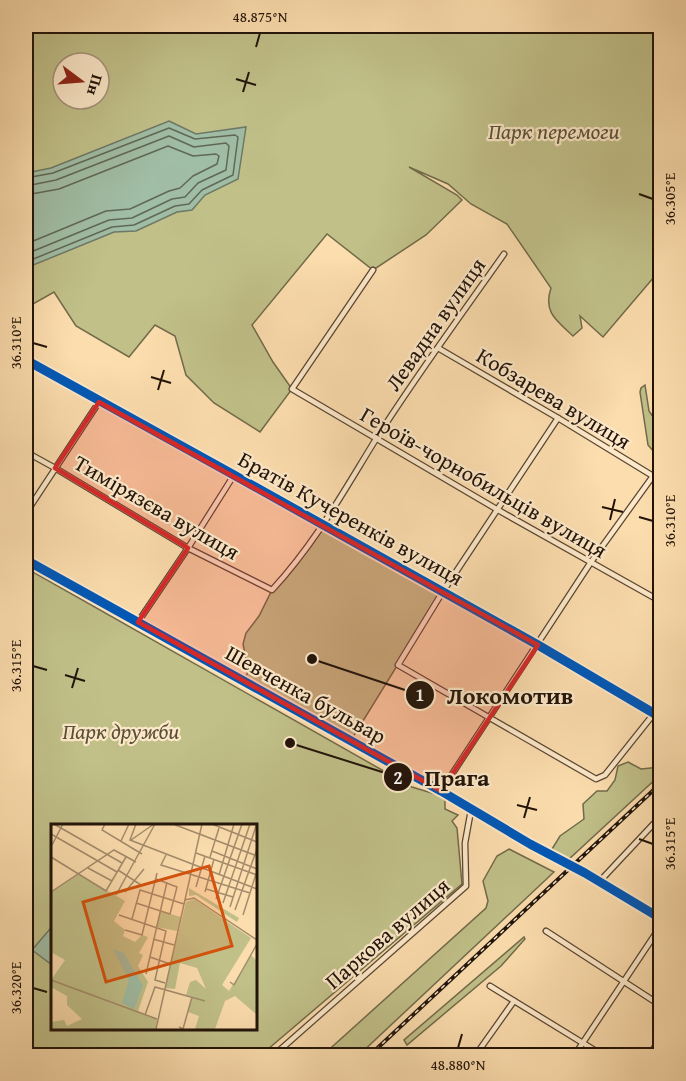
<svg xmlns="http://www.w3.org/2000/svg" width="686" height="1081" viewBox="0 0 686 1081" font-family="'Gentium Book Plus',serif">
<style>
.green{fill:#c1c089;stroke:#716a49;stroke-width:1.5;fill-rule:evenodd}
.water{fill:#a0bda5;stroke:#6d7967;stroke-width:1.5}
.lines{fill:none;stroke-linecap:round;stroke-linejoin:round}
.shore{stroke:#606857;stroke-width:1.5}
.street-casing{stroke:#584632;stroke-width:7}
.street{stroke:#fde9ca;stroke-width:4.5}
.rail-casing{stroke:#211309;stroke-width:4}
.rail{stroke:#fde9ca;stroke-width:1.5;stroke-dasharray:4.5;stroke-linecap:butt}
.street-bridge-casing{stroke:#584632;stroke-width:7;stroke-linecap:butt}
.street-bridge{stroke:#fde9ca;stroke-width:4.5}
.cycleway-casing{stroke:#fde9ca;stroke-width:13}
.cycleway{stroke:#0057b8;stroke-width:9}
.marked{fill:#d62828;fill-opacity:0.2;stroke:#d62828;stroke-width:4.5;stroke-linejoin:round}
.ticks{fill:none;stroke:#211309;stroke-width:2}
.labels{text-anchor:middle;stroke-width:4.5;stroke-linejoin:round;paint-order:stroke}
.park-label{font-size:22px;font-style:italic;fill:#595036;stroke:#fde9ca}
.street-label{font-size:22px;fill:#211309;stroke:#fde9ca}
.inset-road{fill:none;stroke:#a48c6c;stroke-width:1.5}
.view{fill:#d4520c;fill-opacity:0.15;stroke:#d4520c;stroke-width:3}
.inset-edge{fill:none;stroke:#211309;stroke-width:3}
.leader{fill:none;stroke:#211309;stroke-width:2}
.callout-dot{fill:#211309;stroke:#fde9ca;stroke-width:2}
.mark-label{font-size:18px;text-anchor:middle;font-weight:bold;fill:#fff}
.callout-label{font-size:24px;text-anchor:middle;font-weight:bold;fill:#211309;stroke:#fde9ca;stroke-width:4.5;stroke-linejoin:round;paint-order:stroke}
.neatline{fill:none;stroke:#211309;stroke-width:2}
.ticks-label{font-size:15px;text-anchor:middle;fill:#211309}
</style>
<rect width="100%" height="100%" fill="#fcddae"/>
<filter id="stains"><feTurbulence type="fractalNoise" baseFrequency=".00333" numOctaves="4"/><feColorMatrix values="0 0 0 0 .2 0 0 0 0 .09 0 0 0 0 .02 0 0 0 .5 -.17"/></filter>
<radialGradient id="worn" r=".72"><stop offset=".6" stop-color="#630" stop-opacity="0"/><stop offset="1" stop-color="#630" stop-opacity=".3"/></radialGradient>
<g class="green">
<path d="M26 26H660V270L603 337 580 316 582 328 573 336C556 320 543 312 551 288L507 224 471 204 448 184 409 167 457 195 462 200 426 235 373 270 327 234 252 325 273 362 292 389 260 432 214 403 186 375 175 336 155 325 129 357 76 326 54 292 26 308ZM63 63H99V99H63Z"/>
<polygon points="645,385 649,411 660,427 660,459 648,445 640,392 641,388"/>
<polygon points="324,526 442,593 350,742 243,681 251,667 246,659 243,644 246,633 259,616 272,590"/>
<path d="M26 568 412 787 445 797V809L458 815 452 821 457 828 462 884 261 1055H26ZM52 826H255V1028H52Z"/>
<polygon points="628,762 641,769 660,767 660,775 568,860 552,849 560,836 584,819 583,804 597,791 607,791 615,780 618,766"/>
<polygon points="509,849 554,872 359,1055 323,1055 486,908 488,901 483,881 497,856"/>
<polygon points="524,937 525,939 501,966 407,1045 404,1040"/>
</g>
<g class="water">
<polygon points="169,121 196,134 246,127 238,179 205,195 192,210 177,212 136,231 114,232 26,268 26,173 51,168"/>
<polygon points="50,929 52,932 52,965 32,950"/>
</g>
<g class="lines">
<g class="shore">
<polyline points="26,178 53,173 169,128 195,139 235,135 238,137 233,175 202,190 189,204 175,206 134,225 112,227 26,262"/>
<polyline points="26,186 56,180 169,136 194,147 226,143 229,146 226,170 198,183 185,197 172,199 132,218 109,220 26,254"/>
<polyline points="26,195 59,189 168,146 193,156 216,154 219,156 217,164 193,176 180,188 169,191 130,209 106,211 26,244"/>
</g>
<defs>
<g id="street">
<polyline points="373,270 292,389 498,510 660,601"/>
<polyline points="438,348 558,418 653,476 591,562 441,791"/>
<polyline points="26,360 234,475 538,645 655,714"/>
<polyline points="558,418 442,593 398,665 596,779 605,775 660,706"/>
<path d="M26 452 55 468 188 548 272 590C316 542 342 494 376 439 416 376 461 315 504 254"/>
<polyline points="26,513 99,402"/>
<polyline points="26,560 441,791 530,844 563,860"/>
<polyline points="138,622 188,548 234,475"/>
<polyline points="585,873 660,918"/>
<polyline points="600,881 660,817"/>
<polyline points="546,931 660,1005"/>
<polyline points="490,986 604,1056"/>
<polyline points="273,1056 466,886 465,843 471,810"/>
<polyline points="475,1056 514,1001"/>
<polyline points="574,1056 660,927"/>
<polyline points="649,1056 660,1039"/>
</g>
</defs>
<use href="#street" class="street-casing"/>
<use href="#street" class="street"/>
<defs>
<polyline id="rail" points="369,1056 660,784"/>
</defs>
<use href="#rail" class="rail-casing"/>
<use href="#rail" class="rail"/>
<defs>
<polyline id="street-bridge" points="563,860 585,873"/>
</defs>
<use href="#street-bridge" class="street-bridge-casing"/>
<use href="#street-bridge" class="street-bridge"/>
<defs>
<g id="cycleway">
<polyline points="26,360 234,475 538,645 655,714"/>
<polyline points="26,560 441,791 530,844 585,873 660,918"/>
</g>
</defs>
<use href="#cycleway" class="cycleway-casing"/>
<use href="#cycleway" class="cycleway"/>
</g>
<path class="marked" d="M99 402 538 645 441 791 138 622 188 548 55 468Z"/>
<path class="ticks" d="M256 47 260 33M236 79 256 85M243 92 249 72M639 194 653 199M33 343 47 347M151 377 171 383M158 390 164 370M602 507 623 512M639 517 653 521M610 520 615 499M33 666 47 670M65 675 85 681M72 688 78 668M517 805 537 810M524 818 530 797M639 839 653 844M33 988 47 992M458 1048 462 1034"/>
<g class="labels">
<g class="park-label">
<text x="554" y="139">Парк перемоги</text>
<text x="121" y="739">Парк дружби</text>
</g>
<g class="street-label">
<text transform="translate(435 324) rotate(-55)" y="8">Левадна вулиця</text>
<text transform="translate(554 398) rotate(31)" y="8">Кобзарева вулиця</text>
<text transform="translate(484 482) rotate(30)" y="8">Героїв-чорнобильців вулиця</text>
<text transform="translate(157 507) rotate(30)" y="8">Тимірязєва вулиця</text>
<text transform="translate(351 518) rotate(29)" y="8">Братів Кучеренків вулиця</text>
<text transform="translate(306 694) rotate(29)" y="8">Шевченка бульвар</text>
<text transform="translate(387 933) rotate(-41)" y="8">Паркова вулиця</text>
</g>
</g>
<g transform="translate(51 824)">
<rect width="206" height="206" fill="#fcddae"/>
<path d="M28 50 74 77 63 97 74 106 72 112 84 118 91 111 97 113 88 129 92 131 87 142 97 158 87 187 106 195 105 205H0V198L13 196 16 202 31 195 16 181V172L0 163V156L14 136 0 128V68ZM138 64 188 94 186 98 145 71 138 72ZM143 75 200 114 171 161 178 167 200 131 205 136V190L184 172 174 177 164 205H144L148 192 137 188 141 173 135 171 139 158 145 156 155 165 146 144 129 139 124 165 114 164 135 78ZM109 87 130 93 126 107 105 103Z" fill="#c1c089"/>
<path d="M62 125 73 129 92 162 83 185 71 179 78 156Z" fill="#a0bda5"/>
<path class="inset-road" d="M3 0 71 39M54 0 51 6 91 30M85 0 79 16 206 65M122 0 206 32M161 0 206 18M0 10 66 48M80 16 103 0M70 17 78 0M1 21 12 0M161 27 206 45M145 29 206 51M115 31 110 41 199 69M0 33 55 67 75 33M159 33 168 4M37 44 61 57M67 46 90 61M168 51 183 0M145 63 154 32M155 65 182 73M0 68 63 26 85 38M74 68 93 45M154 68 163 35M65 71 104 0M165 75 191 0M134 76 143 74 206 116M85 79 119 90 126 63 105 55M172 79 199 0M179 83 205 2M184 86 206 25M68 91 115 107 104 156 114 159M192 91 205 50M81 95 89 66 133 80M74 106 91 111 106 49M102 115 123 121M99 133 119 140M95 150 116 58M0 156 106 195M179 158 183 161 206 120M94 191 104 163 154 177M128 203 132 205 141 173M105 205 151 0"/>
<path class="view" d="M158 42 181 122 55 158 32 78Z"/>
<rect width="206" height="206" class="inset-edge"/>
</g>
<path class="leader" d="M312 659L420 695M290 743L398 777"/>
<g class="callout-dot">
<circle cx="312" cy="659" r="6"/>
<circle cx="290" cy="743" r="6"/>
<circle cx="420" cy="695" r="15"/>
<circle cx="398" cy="777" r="15"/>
</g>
<g class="mark-label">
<text x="420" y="701">1</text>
<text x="398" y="784">2</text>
</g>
<g class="callout-label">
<text x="510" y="704">Локомотив</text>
<text x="457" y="786">Прага</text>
</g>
<rect width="686" height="1081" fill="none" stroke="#fcddae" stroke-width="66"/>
<g transform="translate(81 81) rotate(106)"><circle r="28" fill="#fde9ca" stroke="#a5937d" stroke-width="1.5"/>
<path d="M0-4.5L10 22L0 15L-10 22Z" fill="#8f2418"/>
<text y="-9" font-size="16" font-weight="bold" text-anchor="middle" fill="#211309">Пн</text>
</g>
<rect x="33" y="33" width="620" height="1015" class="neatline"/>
<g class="ticks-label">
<text x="260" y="22">48.875°N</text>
<text transform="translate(670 199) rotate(-90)" y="5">36.305°E</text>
<text transform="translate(16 343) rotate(-90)" y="5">36.310°E</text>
<text transform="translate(670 521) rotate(-90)" y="5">36.310°E</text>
<text transform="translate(16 666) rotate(-90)" y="5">36.315°E</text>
<text transform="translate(670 844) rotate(-90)" y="5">36.315°E</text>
<text transform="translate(16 988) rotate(-90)" y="5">36.320°E</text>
<text x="458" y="1070">48.880°N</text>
</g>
<rect width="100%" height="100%" filter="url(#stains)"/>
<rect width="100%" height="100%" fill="url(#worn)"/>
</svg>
